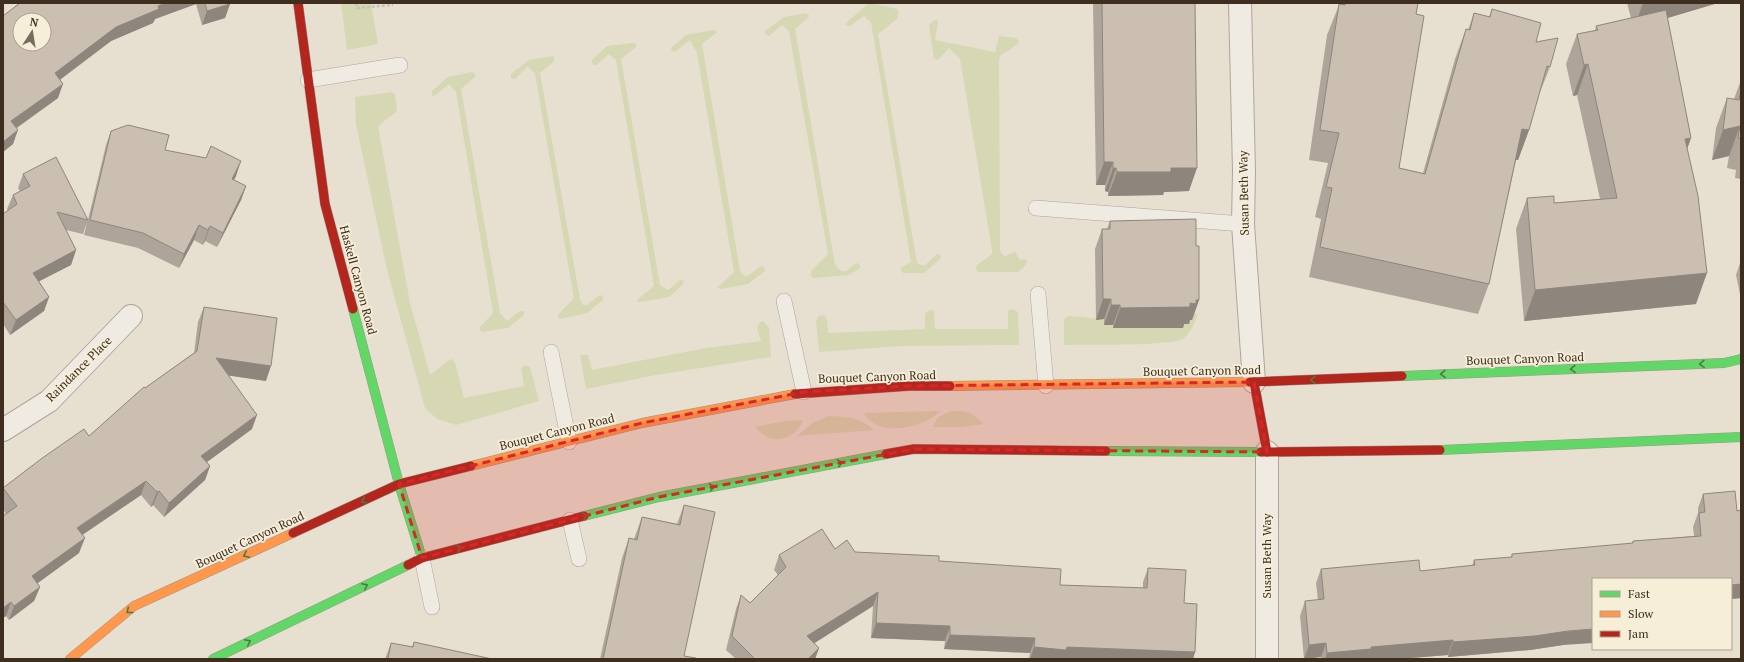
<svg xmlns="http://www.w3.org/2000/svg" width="1744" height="662" viewBox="0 0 1744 662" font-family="'PT Serif',serif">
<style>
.green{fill:#d6d7b3}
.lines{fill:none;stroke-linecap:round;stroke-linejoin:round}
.lane-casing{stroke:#ada599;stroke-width:16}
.street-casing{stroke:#ada599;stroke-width:24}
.fast-casing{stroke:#9c958a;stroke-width:10}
.slow-casing{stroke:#9c958a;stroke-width:10}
.jam-casing{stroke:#9c958a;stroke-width:10}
.path{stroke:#c8c2b9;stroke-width:2.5;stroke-dasharray:3 2;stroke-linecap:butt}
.lane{stroke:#efebe3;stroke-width:15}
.street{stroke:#efebe3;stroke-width:22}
.fast{stroke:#63d668;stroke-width:9}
.slow{stroke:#ff974d;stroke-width:9}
.jam{stroke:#b3261e;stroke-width:9}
.wall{fill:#afa499}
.shaded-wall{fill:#8e867d}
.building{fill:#cbbfb2;stroke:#8e867d;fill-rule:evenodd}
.oneway{stroke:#4e7a40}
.marked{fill:#d62828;fill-opacity:0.2;stroke:#d62828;stroke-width:3;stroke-dasharray:8 5;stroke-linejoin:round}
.labels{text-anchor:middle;stroke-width:3.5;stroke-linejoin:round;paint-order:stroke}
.street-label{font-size:12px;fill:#3d2e20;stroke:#f7eed8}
</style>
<rect width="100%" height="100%" fill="#e7e0d1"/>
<g class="green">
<polygon points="341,3 371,3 378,44 347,50"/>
<polygon points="869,3 897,9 899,13 897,19 878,34 917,263 924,266 937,254 940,255 941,258 924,273 903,273 901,271 901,268 911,262 871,22 864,16 850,26 846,25 847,22"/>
<polygon points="806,13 809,15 809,17 795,29 835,265 841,271 846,271 857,263 859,264 860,268 849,275 814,278 811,276 811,271 828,254 789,31 782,25 769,36 766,35 765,31 784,17"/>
<polygon points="937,20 938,22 935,40 995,52 999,36 1016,38 1019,41 1018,44 1000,56 999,60 1000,249 1001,253 1005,256 1015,252 1020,260 1023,259 1027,260 1026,265 1018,272 978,272 976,269 976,266 992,254 992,250 960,59 949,48 938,60 934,59 929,25 933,21"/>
<polygon points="713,30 717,32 702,44 740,271 746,277 761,266 764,267 765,271 748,284 721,289 717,288 734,272 697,53 690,40 675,52 671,50 672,47 686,35"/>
<polygon points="633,43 636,44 636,47 621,59 660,285 668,290 680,280 684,281 683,284 669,297 640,302 637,302 638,299 654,286 616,60 609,54 596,65 593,65 592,60 607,46"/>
<polygon points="553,56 555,60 540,73 580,299 583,305 587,305 600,295 603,296 603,300 587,313 560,319 558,318 558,315 574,298 535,74 528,66 515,79 511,78 511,74 529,60"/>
<polygon points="472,72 475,74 475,77 461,89 500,313 507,321 520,311 524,311 524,315 508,328 482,332 480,330 480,327 493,313 456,92 449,84 436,95 432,96 432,91 448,77"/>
<polygon points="392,92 395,94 397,111 378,126 410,303 430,375 449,360 452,359 455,362 464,398 524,386 521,368 525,365 530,367 539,401 456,425 437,419 425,408 387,270 356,124 355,97"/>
<polygon points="1013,309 1018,312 1019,345 901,346 819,352 816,321 819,316 824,315 827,319 828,333 925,329 925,314 929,310 934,311 935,329 1008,329 1008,310"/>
<path d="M1192 313 1198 314C1195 322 1191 332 1184 338 1172 347 1084 344 1064 345V320L1065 318 1068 316 1104 319V325H1113V328H1183V324Z"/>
<polygon points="763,321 769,327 771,357 656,375 586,389 580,355 588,355 592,370 706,348 761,341 757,328 759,323"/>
<path d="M940 411C926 426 890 435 872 422 869 420 866 416 863 413Z"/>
<path d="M951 411C966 411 972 411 983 424L959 427H933L938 417Z"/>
<path d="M829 416C847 417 860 417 874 430L797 436 813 423Z"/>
<path d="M803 420C799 432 786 441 773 439 766 438 760 432 755 427L785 421Z"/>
</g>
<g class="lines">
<defs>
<g id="lane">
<polyline points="308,80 400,65"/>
<polyline points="1036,208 1243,224"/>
<polyline points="1038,294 1046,386"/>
<polyline points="784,301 804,392"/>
<polyline points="551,352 569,442"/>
<polyline points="570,520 579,559"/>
<polyline points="422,558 432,607"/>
</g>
<g id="street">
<polyline points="1240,3 1244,171 1243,224 1254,382"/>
<polyline points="3,430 49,401 131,316"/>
<polyline points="1267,659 1267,452"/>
</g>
<g id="fast">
<polyline points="353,309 399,484 422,558"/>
<polyline points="1402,376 1724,363 1741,359"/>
<polyline points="1440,450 1741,437"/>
<polyline points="1106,451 1261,452"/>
<polyline points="584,516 659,497 886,454"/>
<polyline points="213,659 408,565"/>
</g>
<g id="slow">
<polyline points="950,386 1250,382"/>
<polyline points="471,466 642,423 795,394"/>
<polyline points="70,659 134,606 293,533"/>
</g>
<g id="jam">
<polyline points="298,3 325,204 353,309"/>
<polyline points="1250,382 1402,376"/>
<polyline points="1254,382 1267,452"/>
<polyline points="795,394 909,386 950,386"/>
<polyline points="1261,452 1440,450"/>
<polyline points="886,454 914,449 1106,451"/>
<polyline points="293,533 399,484 471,466"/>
<polyline points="408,565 422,558 584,516"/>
</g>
</defs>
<use href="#lane" class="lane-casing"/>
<use href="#street" class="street-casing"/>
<use href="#fast" class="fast-casing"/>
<use href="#slow" class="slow-casing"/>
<use href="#jam" class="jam-casing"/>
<polyline class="path" points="356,3 357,8 393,5"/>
<use href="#lane" class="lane"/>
<use href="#street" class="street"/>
<use href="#fast" class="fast"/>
<use href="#slow" class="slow"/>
<use href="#jam" class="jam"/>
</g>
<g class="wall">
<polygon points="20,3 230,3 230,4 225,18 202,25 196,4 155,19 153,23 111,41 60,80 58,98 17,128 13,144 3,152 3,16"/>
<polygon points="1093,3 1195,3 1189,191 1164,192 1163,195 1108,196 1108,192 1105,191 1105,185 1096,185"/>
<polygon points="1340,3 1418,3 1416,14 1399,168 1423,173 1455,59 1466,29 1468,30 1474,13 1489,17 1492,9 1536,42 1550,67 1538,97 1529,130 1518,160 1516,160 1489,284 1478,314 1309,277 1321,219 1315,217 1328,163 1309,160 1327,35 1339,5"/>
<polygon points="1627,3 1718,3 1667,18 1691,138 1687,149 1696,304 1524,321 1516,229 1527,198 1554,203 1600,199 1577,95 1573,96 1566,64 1577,34 1595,31 1596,26 1631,18"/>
<polygon points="1741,80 1741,179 1735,178 1736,170 1727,168 1729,156 1712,160 1716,128 1727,98 1734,99"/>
<polygon points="111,131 236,176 234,180 246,186 241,200 217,247 205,241 203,245 194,240 179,268 138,248 84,235 87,222 83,234 66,230 76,250 71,265 39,281 49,297 44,311 10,335 3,324 3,214 8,211 7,209 13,195 20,191 18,188 23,174 88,220 106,145"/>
<polygon points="1110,221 1196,246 1199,300 1192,320 1190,320 1189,324 1184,324 1183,328 1113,328 1113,325 1104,325 1104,319 1096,320 1095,249 1102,229 1107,229"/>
<polygon points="1741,260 1741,299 1736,275"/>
<polygon points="204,307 266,381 228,375 252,429 207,462 210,466 205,480 164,517 153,505 151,507 141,495 82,535 79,553 37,583 40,587 34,601 9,620 6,616 3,618 3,516 6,514 3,509 3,488 89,436 145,388 194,353 198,322"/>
<polygon points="1703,494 1737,511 1741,510 1741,598 1731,599 1731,579 1563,645 1530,650 1448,657 1448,655 1398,659 1321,659 1321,657 1304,659 1300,616 1305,601 1318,600 1316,583 1321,569 1420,571 1472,566 1474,560 1511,557 1512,554 1632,544 1633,541 1694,536 1693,527 1698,513 1698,508"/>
<polygon points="684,505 684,656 695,659 600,659 622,558 629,538 634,539 642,517 677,524"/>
<polygon points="835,549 855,552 939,561 1060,585 1143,588 1143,582 1148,568 1184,603 1195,652 1193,659 1029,659 1030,653 944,649 945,641 871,638 873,606 814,643 819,648 815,659 736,659 726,650 736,609 741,595 750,603 778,575 774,570 779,555"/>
<polygon points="414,642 492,659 385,659 391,643 412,647"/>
</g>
<g class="shaded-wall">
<polygon points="166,3 196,3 196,4 155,19 153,23 111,41 50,87 55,73 116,27 158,6"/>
<polygon points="1643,3 1718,3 1634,28"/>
<polygon points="230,4 225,18 202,25 207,11"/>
<polygon points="1588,64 1577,95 1573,96 1584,65"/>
<polygon points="63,84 58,98 6,135 11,121"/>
<polygon points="1740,126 1729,156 1712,160 1723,130"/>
<polygon points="1522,129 1529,130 1518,160 1511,160"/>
<polygon points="18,130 13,144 3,152 3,142"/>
<polygon points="1691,138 1680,168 1685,139"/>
<polygon points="241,161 236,176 227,193 232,179"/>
<polygon points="1104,162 1113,162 1105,185 1096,185"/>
<polygon points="1113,168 1116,168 1108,192 1105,191"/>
<polygon points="1171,168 1197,168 1189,191 1164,192 1163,195 1108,196 1117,172"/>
<polygon points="246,186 241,200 217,247 223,233"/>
<polygon points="199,225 194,240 179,268 184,254"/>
<polygon points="210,226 205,241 203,245 208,230"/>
<polygon points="76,250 71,265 28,287 33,273"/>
<polygon points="1707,273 1696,304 1524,321 1535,290"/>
<polygon points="49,297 44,311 10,335 16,320"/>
<polygon points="1103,299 1111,299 1104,319 1096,320"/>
<polygon points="1196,300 1199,300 1192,320 1190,320 1189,324 1184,324 1183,328 1113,328 1120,308 1190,303"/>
<polygon points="1111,305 1120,305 1113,325 1104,325"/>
<polygon points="216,358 271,366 266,381 211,373"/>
<polygon points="257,415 252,429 196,470 201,456"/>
<polygon points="210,466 205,480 164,517 169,503"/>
<polygon points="146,481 141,495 72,542 77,528"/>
<polygon points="159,491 153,505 151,507 157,492"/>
<polygon points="85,538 79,553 27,591 32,576"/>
<polygon points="1741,584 1741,598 1731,599 1731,585"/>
<polygon points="40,587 34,601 9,620 14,606"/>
<polygon points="878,592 873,606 802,651 807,636"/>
<polygon points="11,602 6,616 3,618 3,608"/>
<polygon points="876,623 950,626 945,641 871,638"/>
<polygon points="1593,629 1593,643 1563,645 1530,650 1448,657 1453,642"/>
<polygon points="950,635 1035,638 1030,653 944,649"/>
<polygon points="1453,640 1448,655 1398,659 1325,659 1327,653 1371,647"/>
<polygon points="1326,643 1321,657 1304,659 1309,645"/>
<polygon points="1034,647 1067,647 1195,652 1193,659 1030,659"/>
<polygon points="819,648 815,659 808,659"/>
</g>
<g class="building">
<path d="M20 3H166L158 6 159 9 116 27 55 73 63 84 11 121 18 130 3 142V16ZM20 20H44V44H20Z"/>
<polygon points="205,3 230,3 230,4 207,11"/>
<polygon points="1102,3 1195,3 1197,168 1171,168 1171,172 1117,172 1116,168 1113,168 1113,162 1104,162"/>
<polygon points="1345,3 1418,3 1416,14 1424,16 1399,168 1425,174 1466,29 1470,30 1474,13 1490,17 1492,9 1541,23 1536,42 1558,38 1550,67 1547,66 1529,130 1522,129 1489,284 1320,247 1332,188 1326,187 1339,133 1320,130 1339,4 1345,5"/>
<polygon points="1666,10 1691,138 1685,139 1698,196 1707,273 1535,290 1527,198 1554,196 1554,203 1617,198 1588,64 1584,65 1577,34 1598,30 1596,26"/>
<polygon points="1741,91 1741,138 1738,138 1740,126 1723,130 1727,98 1739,100"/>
<polygon points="128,125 169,135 165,150 206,158 211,146 241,161 232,179 246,186 223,233 210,226 208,230 199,225 184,254 143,233 90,220 111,131"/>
<polygon points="56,157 88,220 57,212 76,250 33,273 49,297 16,320 3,302 3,214 17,204 13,195 30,186 23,174"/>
<polygon points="1196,219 1196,246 1199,246 1199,300 1196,300 1196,304 1190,303 1190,307 1120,308 1120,305 1111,305 1111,299 1103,299 1102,229 1110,229 1110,221"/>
<polygon points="204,307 277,318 271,366 216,358 257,415 201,456 210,466 169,503 159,491 157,492 146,481 77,528 85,538 32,576 40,587 14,606 11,602 3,608 3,516 17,506 3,488 41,459 84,429 89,436 144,387 145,388 197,351"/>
<polygon points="1735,491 1737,511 1741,510 1741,584 1731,585 1731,579 1593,579 1593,629 1568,631 1535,636 1453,642 1453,640 1371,647 1371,649 1327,653 1326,643 1309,645 1305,601 1324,599 1321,569 1419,560 1420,571 1475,565 1474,560 1512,557 1512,554 1633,543 1633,541 1701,536 1699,513 1705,512 1703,494"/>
<polygon points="684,505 715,512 684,656 696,658 695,659 603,659 629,538 637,540 642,517 680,525"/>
<polygon points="822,529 835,549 847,540 855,552 939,556 939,561 1061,569 1060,585 1147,588 1148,568 1186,570 1184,603 1197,604 1195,652 1067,647 1066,650 1034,647 1035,638 950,635 950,626 876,623 878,592 807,636 819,648 808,659 755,659 732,636 741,595 750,603 786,567 779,555"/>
<polygon points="414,642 492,659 388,659 391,643 413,647"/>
</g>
<defs><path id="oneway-chevron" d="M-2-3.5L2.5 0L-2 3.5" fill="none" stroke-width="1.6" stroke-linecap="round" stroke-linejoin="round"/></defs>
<g class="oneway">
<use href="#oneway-chevron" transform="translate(1702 364) rotate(178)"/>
<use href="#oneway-chevron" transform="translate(1573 369) rotate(178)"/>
<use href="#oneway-chevron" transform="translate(1443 374) rotate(178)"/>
<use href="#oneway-chevron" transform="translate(1313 380) rotate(177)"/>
<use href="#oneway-chevron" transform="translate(840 463) rotate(-11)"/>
<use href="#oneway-chevron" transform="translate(712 487) rotate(-11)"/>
<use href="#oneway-chevron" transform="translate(364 501) rotate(155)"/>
<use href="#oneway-chevron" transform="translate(585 516) rotate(-14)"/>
<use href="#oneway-chevron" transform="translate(459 548) rotate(-15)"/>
<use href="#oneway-chevron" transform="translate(246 555) rotate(155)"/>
<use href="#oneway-chevron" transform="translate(365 586) rotate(-26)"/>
<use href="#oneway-chevron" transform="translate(129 611) rotate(141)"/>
<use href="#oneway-chevron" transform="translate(248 642) rotate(-26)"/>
</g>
<path class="marked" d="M1254 382 1267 452 914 449 659 497 422 558 399 484 642 423 804 392 909 386Z"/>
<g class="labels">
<g class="street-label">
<text transform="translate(1244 193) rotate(-91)" y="4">Susan Beth Way</text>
<text transform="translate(358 280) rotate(75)" y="4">Haskell Canyon Road</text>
<text transform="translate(1525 359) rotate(-2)" y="4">Bouquet Canyon Road</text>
<text transform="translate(79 369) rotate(-45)" y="4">Raindance Place</text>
<text transform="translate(1202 371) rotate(-1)" y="4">Bouquet Canyon Road</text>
<text transform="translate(877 377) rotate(-2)" y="4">Bouquet Canyon Road</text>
<text transform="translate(557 432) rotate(-14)" y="4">Bouquet Canyon Road</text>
<text transform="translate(250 540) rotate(-25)" y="4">Bouquet Canyon Road</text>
<text transform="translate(1267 556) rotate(-90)" y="4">Susan Beth Way</text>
</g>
</g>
<rect width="1744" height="662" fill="none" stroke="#3d2e20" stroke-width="8"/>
<rect x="1592" y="578" width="140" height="72" fill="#f7eed8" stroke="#ada18e"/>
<rect x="1600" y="591" width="20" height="6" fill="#63d668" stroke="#ada18e"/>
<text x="1628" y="598" font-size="12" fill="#3d2e20">Fast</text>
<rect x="1600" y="611" width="20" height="6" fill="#ff974d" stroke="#ada18e"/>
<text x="1628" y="618" font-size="12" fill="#3d2e20">Slow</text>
<rect x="1600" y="631" width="20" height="6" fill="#b3261e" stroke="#ada18e"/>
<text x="1628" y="638" font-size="12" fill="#3d2e20">Jam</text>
<g transform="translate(32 32) rotate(12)"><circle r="19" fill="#f7eed8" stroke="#ada18e"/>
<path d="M0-3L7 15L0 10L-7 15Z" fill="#786c5e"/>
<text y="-6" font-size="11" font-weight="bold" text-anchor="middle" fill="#3d2e20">N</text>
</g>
</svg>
